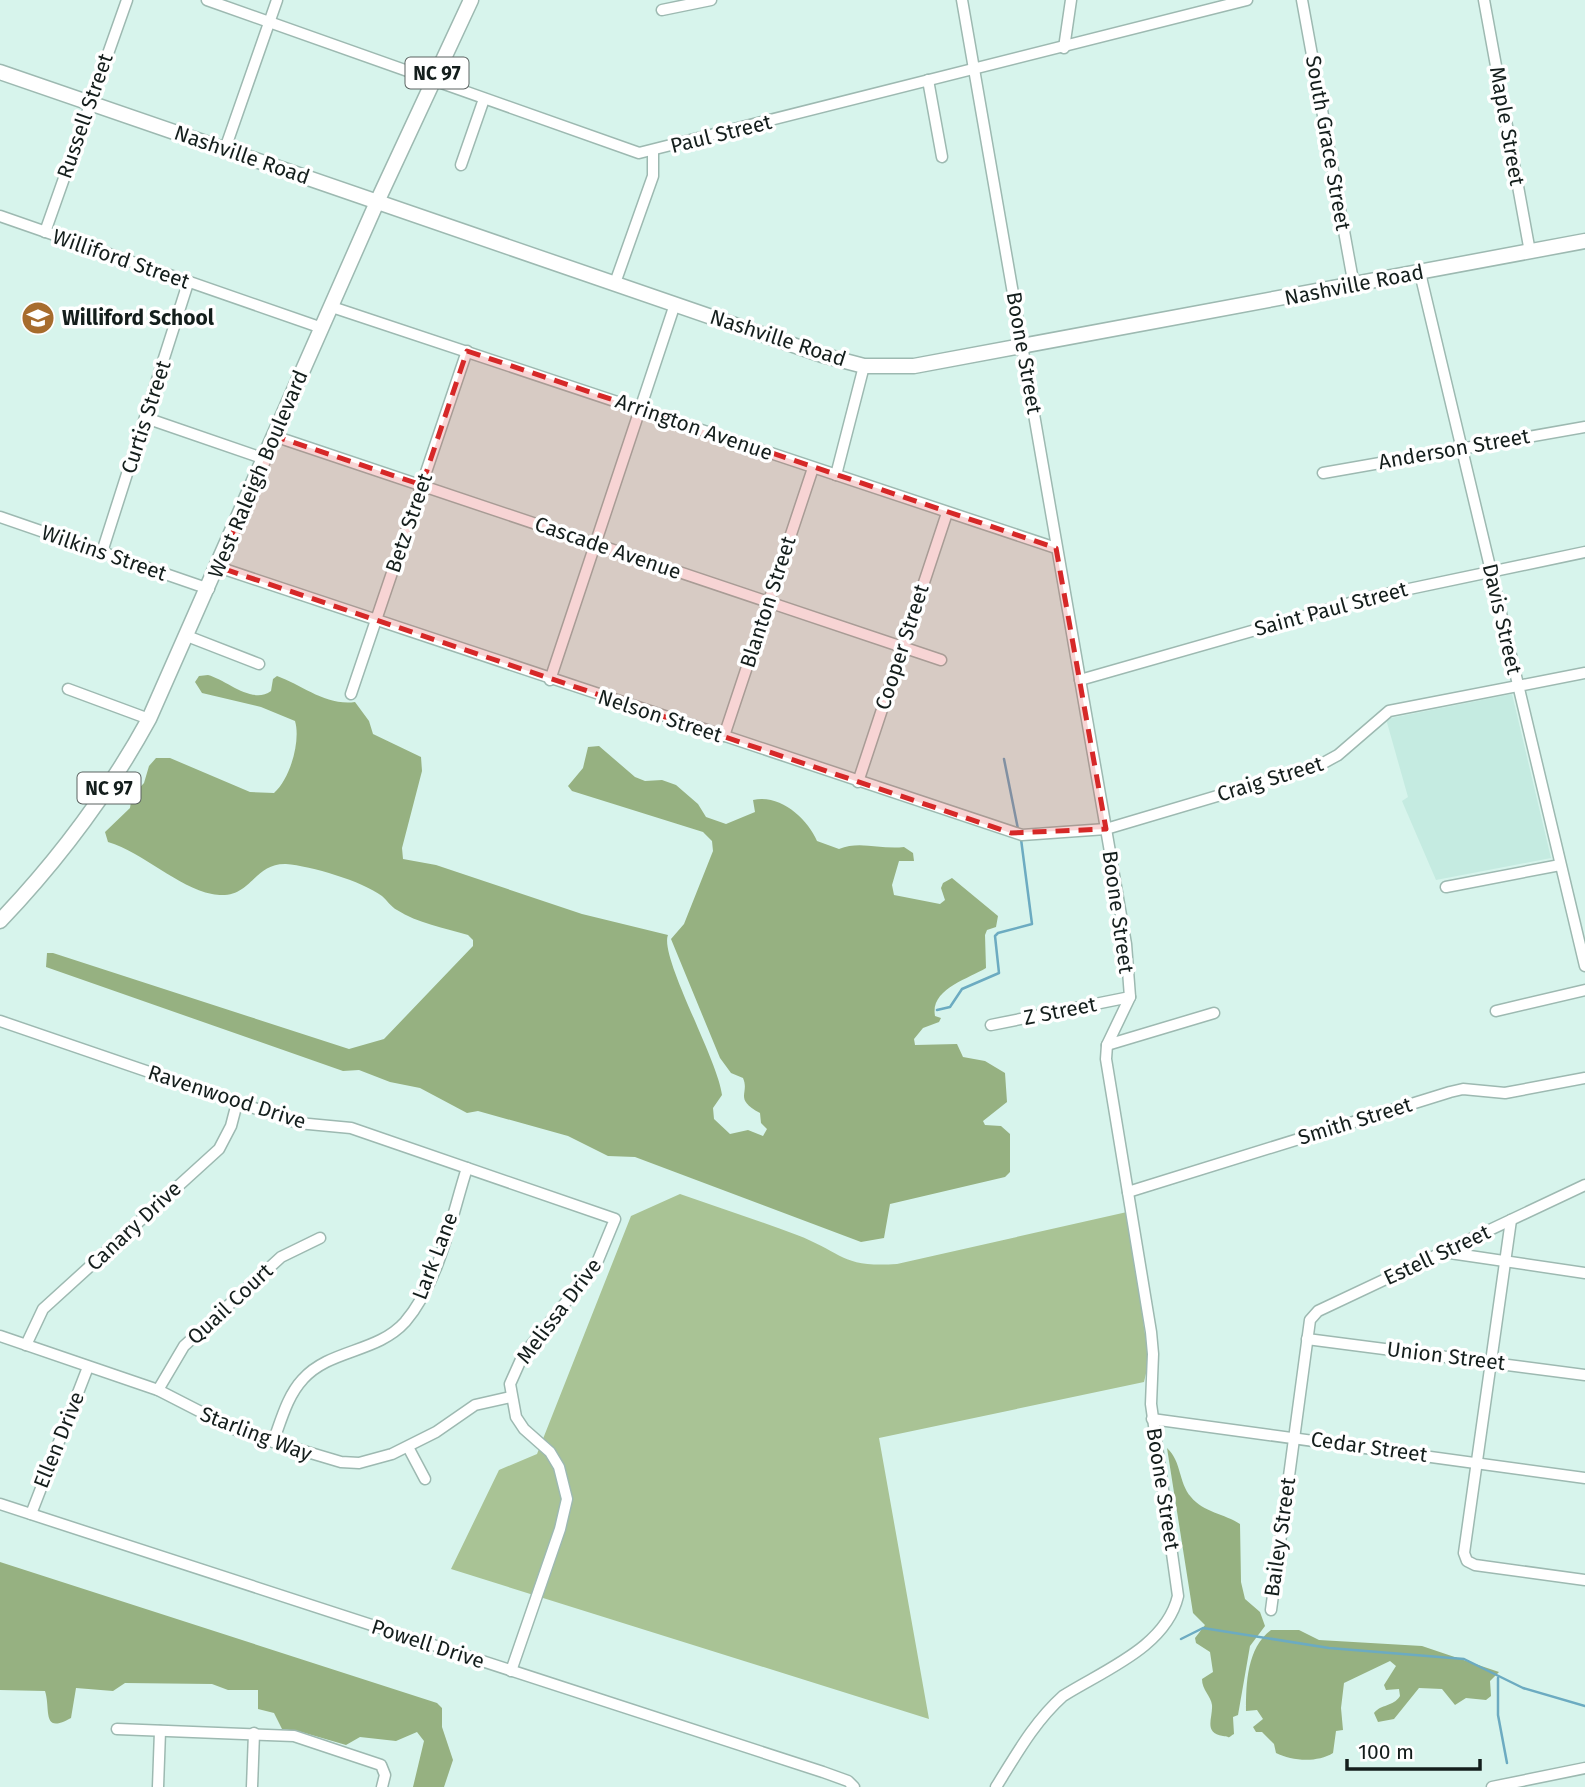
<svg xmlns="http://www.w3.org/2000/svg" width="1585" height="1787" viewBox="0 0 1585 1787" font-family="'Fira Sans',sans-serif">
<style>
.built{fill:#c5ebe1}
.green{fill:#a9c395}
.forest{fill:#96b181}
.lines{fill:none;stroke-linecap:round;stroke-linejoin:round}
.stream{stroke:#6cabc1;stroke-width:2.5}
.minor-casing{stroke:#9db9b1;stroke-width:13}
.major-casing{stroke:#9db9b1;stroke-width:17}
.minor{stroke:#fff;stroke-width:10}
.major{stroke:#fff;stroke-width:14}
.marked{fill:#d62828;fill-opacity:0.2;stroke:#d62828;stroke-width:5;stroke-dasharray:14 9;stroke-linejoin:round}
.labels{text-anchor:middle;stroke-width:7;stroke-linejoin:round;paint-order:stroke}
.shield{fill:#fff;stroke:#5a6260;stroke-width:2}
.shield-label{font-size:19px;font-weight:bold;fill:#141e1c}
.street-label{font-size:21px;fill:#141e1c;stroke:#fff}
.poi-label{font-size:21px;font-weight:bold;fill:#141e1c;stroke:#fff;text-anchor:start}
</style>
<rect width="100%" height="100%" fill="#d7f4ec"/>
<polygon class="built" points="1512,694 1551,858 1436,880 1402,801 1408,797 1386,719"/>
<path class="green" d="M680 1194C719 1208 758 1220 797 1235 842 1252 841 1268 897 1264L1127 1212 1149 1361 1144 1382 879 1438 929 1719 451 1569 499 1470 537 1454 631 1216Z"/>
<g class="forest">
<path d="M208 675C227 680 252 705 271 691L273 679 277 676C302 685 326 706 355 702L369 721 373 734 421 757 422 771 402 848 403 859 436 865 582 914 668 935C659 956 718 1060 722 1095L713 1108 714 1119 730 1134 748 1130 763 1136 767 1129 761 1123 760 1113C733 1098 750 1094 743 1078L731 1073 720 1058 671 939 684 924 713 851 712 841 703 832 572 791 568 786 583 768 588 747 599 746 635 777 645 781 662 780 676 785 698 804 706 817 726 824 755 812 753 800C780 794 807 818 817 841L839 849C860 840 881 850 904 847L913 853 914 861H899L892 885 894 895 940 904 945 900 941 888 943 883 952 878 998 916 996 927 987 930 985 935 986 968C968 979 930 989 935 1016L941 1018 939 1022 923 1028 914 1039 915 1045 957 1044 963 1057 985 1061 1005 1073 1007 1102 983 1121 985 1125 1001 1126 1010 1134V1172L1005 1177 890 1204 884 1238 861 1242 635 1157 608 1156 568 1136 478 1111 467 1113 420 1088 390 1082 359 1070 343 1071 46 967 47 953H53L349 1049 384 1039 473 946V940L468 935C445 928 417 923 397 910 391 907 387 900 382 896 362 881 311 866 286 864 252 863 251 902 212 894 177 887 144 853 108 842L105 832 130 808 132 796 144 783 149 766 156 758H170L250 792 274 793C290 779 301 741 295 721L261 707 202 693 195 682 199 676Z"/>
<path d="M1167 1448C1182 1462 1178 1482 1191 1497 1203 1512 1225 1514 1240 1524L1241 1582 1245 1599 1260 1612 1265 1626 1250 1646 1238 1715 1233 1717 1234 1734C1226 1739 1232 1737 1223 1736 1203 1733 1213 1718 1212 1705 1211 1696 1202 1690 1202 1679L1213 1672 1210 1652 1196 1643 1195 1638 1205 1625 1193 1613Z"/>
<path d="M0 1562 437 1703 442 1708V1727L453 1760 444 1787H413L424 1741 417 1732 396 1741 360 1737 346 1745 298 1731 282 1729 274 1713 258 1709V1690H228L212 1684 125 1683 113 1691 76 1688 71 1718C41 1735 51 1709 45 1691L0 1690Z"/>
<path d="M1271 1630H1299L1319 1640 1422 1646 1499 1672 1490 1681 1491 1696 1486 1700 1466 1698 1455 1705 1442 1689 1419 1688 1394 1719 1378 1722 1374 1713C1381 1704 1393 1707 1400 1696L1399 1689 1386 1690 1384 1685 1396 1666 1390 1661 1344 1683 1341 1708 1343 1730 1336 1731 1333 1753C1317 1763 1292 1761 1276 1753L1274 1744 1262 1732H1256L1253 1727 1263 1719 1257 1710 1246 1711C1246 1683 1247 1648 1271 1630Z"/>
</g>
<g class="lines">
<g class="stream">
<polyline points="1004,759 1018,829"/>
<polyline points="937,1010 950,1007 962,989 999,973 995,936 998,933 1032,924 1021,839"/>
<polyline points="1181,1639 1203,1628 1329,1648 1464,1659 1523,1688 1585,1706"/>
<polyline points="1498,1678 1498,1715 1507,1763"/>
</g>
<defs>
<g id="minor">
<polyline points="207,0 639,153 1247,0"/>
<path d="M962 0 1126 944 1130 997 1107 1045 1106 1059 1151 1332 1153 1354 1151 1404 1178 1596C1166 1647 1104 1670 1063 1696 1034 1722 1016 1755 996 1787"/>
<polyline points="1302,0 1354,286"/>
<polyline points="1484,0 1530,252"/>
<polyline points="662,10 711,0"/>
<polyline points="1064,48 1071,0"/>
<polyline points="928,80 942,157"/>
<polyline points="225,149 277,0"/>
<polyline points="461,165 484,99"/>
<polyline points="0,216 322,328"/>
<polyline points="45,232 127,0"/>
<polyline points="1420,273 1585,966"/>
<polyline points="615,283 653,176 653,151"/>
<polyline points="332,307 1056,548"/>
<polyline points="146,418 265,459"/>
<polyline points="274,436 941,660"/>
<polyline points="1323,473 1585,427"/>
<polyline points="836,475 864,366"/>
<polyline points="0,517 209,589"/>
<polyline points="102,552 188,283"/>
<polyline points="218,567 1022,835 1106,829 1318,766 1338,755 1389,711 1585,673"/>
<polyline points="187,636 259,664"/>
<polyline points="550,680 675,304"/>
<polyline points="1080,680 1371,597 1585,552"/>
<polyline points="68,689 149,719"/>
<polyline points="351,694 467,351"/>
<polyline points="724,736 813,468"/>
<polyline points="858,782 947,513"/>
<polyline points="1446,887 1560,865"/>
<polyline points="1496,1011 1585,990"/>
<polyline points="0,1021 298,1123 351,1128 615,1219 596,1265 523,1355 510,1384 516,1417 524,1429 550,1452 559,1467 567,1499 560,1529 511,1671"/>
<polyline points="991,1025 1130,997"/>
<polyline points="1107,1045 1214,1013"/>
<polyline points="1128,1192 1450,1092 1463,1089 1505,1093 1585,1078"/>
<polyline points="1511,1220 1464,1553 1467,1561 1475,1565 1585,1580"/>
<polyline points="1443,1252 1585,1273"/>
<polyline points="0,1336 158,1390 240,1432 341,1462 359,1463 392,1454 436,1432 475,1405 510,1397"/>
<polyline points="1307,1339 1585,1375"/>
<polyline points="26,1345 43,1309 219,1149 231,1126 237,1103"/>
<polyline points="158,1390 184,1346 281,1257 320,1238"/>
<polyline points="1152,1419 1585,1478"/>
<path d="M273 1442C281 1421 287 1396 303 1379 330 1349 377 1353 405 1322 440 1281 451 1218 467 1168"/>
<polyline points="408,1447 425,1479"/>
<polyline points="0,1504 823,1772 848,1781 854,1787"/>
<polyline points="31,1514 88,1367"/>
<polyline points="1271,1610 1310,1320 1318,1311 1585,1185"/>
<polyline points="117,1729 294,1736 381,1765 385,1775 382,1787"/>
<polyline points="158,1787 160,1731"/>
<polyline points="252,1787 254,1733"/>
<polyline points="1492,1787 1585,1768"/>
</g>
<g id="major">
<polyline points="0,72 822,355 864,366 914,366 1585,241"/>
<path d="M0 921C59 859 108 794 149 719L377 202 471 0"/>
</g>
</defs>
<use href="#minor" class="minor-casing"/>
<use href="#major" class="major-casing"/>
<use href="#minor" class="minor"/>
<use href="#major" class="major"/>
</g>
<path class="marked" d="M467 351 1056 548 1106 829 1011 833 218 567 274 436 422 485Z"/>
<defs>
<symbol id="school-disc" viewBox="-11 -11 22 22"><circle r="9.5" fill="#a76c2d" stroke="#fff"/><path d="M0-5L7-2L0 1L-7-2ZM-4 1L0 2.5L4 1V4Q0 6-4 4Z" fill="#fff"/></symbol>
</defs>
<g fill-rule="evenodd">
<use href="#school-disc" x="19" y="299" width="38" height="38"/>
</g>
<g class="labels">
<g class="shield">
<rect x="405.5" y="57.5" width="63" height="31" rx="5"/>
<rect x="77.5" y="772.5" width="63" height="31" rx="5"/>
</g>
<g class="shield-label">
<text x="437" y="80">NC 97</text>
<text x="109" y="795">NC 97</text>
</g>
<g class="street-label">
<text transform="translate(85 116) rotate(-71)" y="7">Russell Street</text>
<text transform="translate(1507 126) rotate(80)" y="7">Maple Street</text>
<text transform="translate(721 134) rotate(-14)" y="7">Paul Street</text>
<text transform="translate(1328 143) rotate(80)" y="7">South Grace Street</text>
<text transform="translate(242 155) rotate(19)" y="7">Nashville Road</text>
<text transform="translate(121 259) rotate(19)" y="7">Williford Street</text>
<text transform="translate(1354 285) rotate(-11)" y="7">Nashville Road</text>
<text transform="translate(778 338) rotate(18)" y="7">Nashville Road</text>
<text transform="translate(1024 353) rotate(80)" y="7">Boone Street</text>
<text transform="translate(146 417) rotate(-72)" y="7">Curtis Street</text>
<text transform="translate(694 427) rotate(19)" y="7">Arrington Avenue</text>
<text transform="translate(1454 449) rotate(-10)" y="7">Anderson Street</text>
<text transform="translate(258 474) rotate(-67)" y="7">West Raleigh Boulevard</text>
<text transform="translate(409 523) rotate(-71)" y="7">Betz Street</text>
<text transform="translate(608 548) rotate(19)" y="7">Cascade Avenue</text>
<text transform="translate(104 553) rotate(19)" y="7">Wilkins Street</text>
<text transform="translate(768 602) rotate(-72)" y="7">Blanton Street</text>
<text transform="translate(1331 609) rotate(-15)" y="7">Saint Paul Street</text>
<text transform="translate(1502 619) rotate(77)" y="7">Davis Street</text>
<text transform="translate(902 647) rotate(-72)" y="7">Cooper Street</text>
<text transform="translate(660 716) rotate(18)" y="7">Nelson Street</text>
<text transform="translate(1270 779) rotate(-17)" y="7">Craig Street</text>
<text transform="translate(1118 912) rotate(82)" y="7">Boone Street</text>
<text transform="translate(1060 1011) rotate(-11)" y="7">Z Street</text>
<text transform="translate(227 1097) rotate(18)" y="7">Ravenwood Drive</text>
<text transform="translate(1355 1121) rotate(-17)" y="7">Smith Street</text>
<text transform="translate(134 1226) rotate(-43)" y="7">Canary Drive</text>
<text transform="translate(1437 1255) rotate(-25)" y="7">Estell Street</text>
<text transform="translate(435 1256) rotate(-69)" y="7">Lark Lane</text>
<text transform="translate(230 1304) rotate(-43)" y="7">Quail Court</text>
<text transform="translate(559 1311) rotate(-53)" y="7">Melissa Drive</text>
<text transform="translate(1446 1356) rotate(7)" y="7">Union Street</text>
<text transform="translate(256 1434) rotate(21)" y="7">Starling Way</text>
<text transform="translate(59 1440) rotate(-68)" y="7">Ellen Drive</text>
<text transform="translate(1369 1447) rotate(8)" y="7">Cedar Street</text>
<text transform="translate(1163 1489) rotate(81)" y="7">Boone Street</text>
<text transform="translate(1280 1537) rotate(-82)" y="7">Bailey Street</text>
<text transform="translate(428 1644) rotate(18)" y="7">Powell Drive</text>
</g>
<g class="poi-label">
<text x="62" y="325">Williford School</text>
</g>
</g>
<path d="M1347 1759v10h133v-10" fill="none" stroke="#141e1c" stroke-width="3.5"/>
<text x="1358" y="1759" font-size="21" fill="#141e1c" stroke="#ffffff" stroke-width="5" paint-order="stroke">100 m</text>
</svg>
